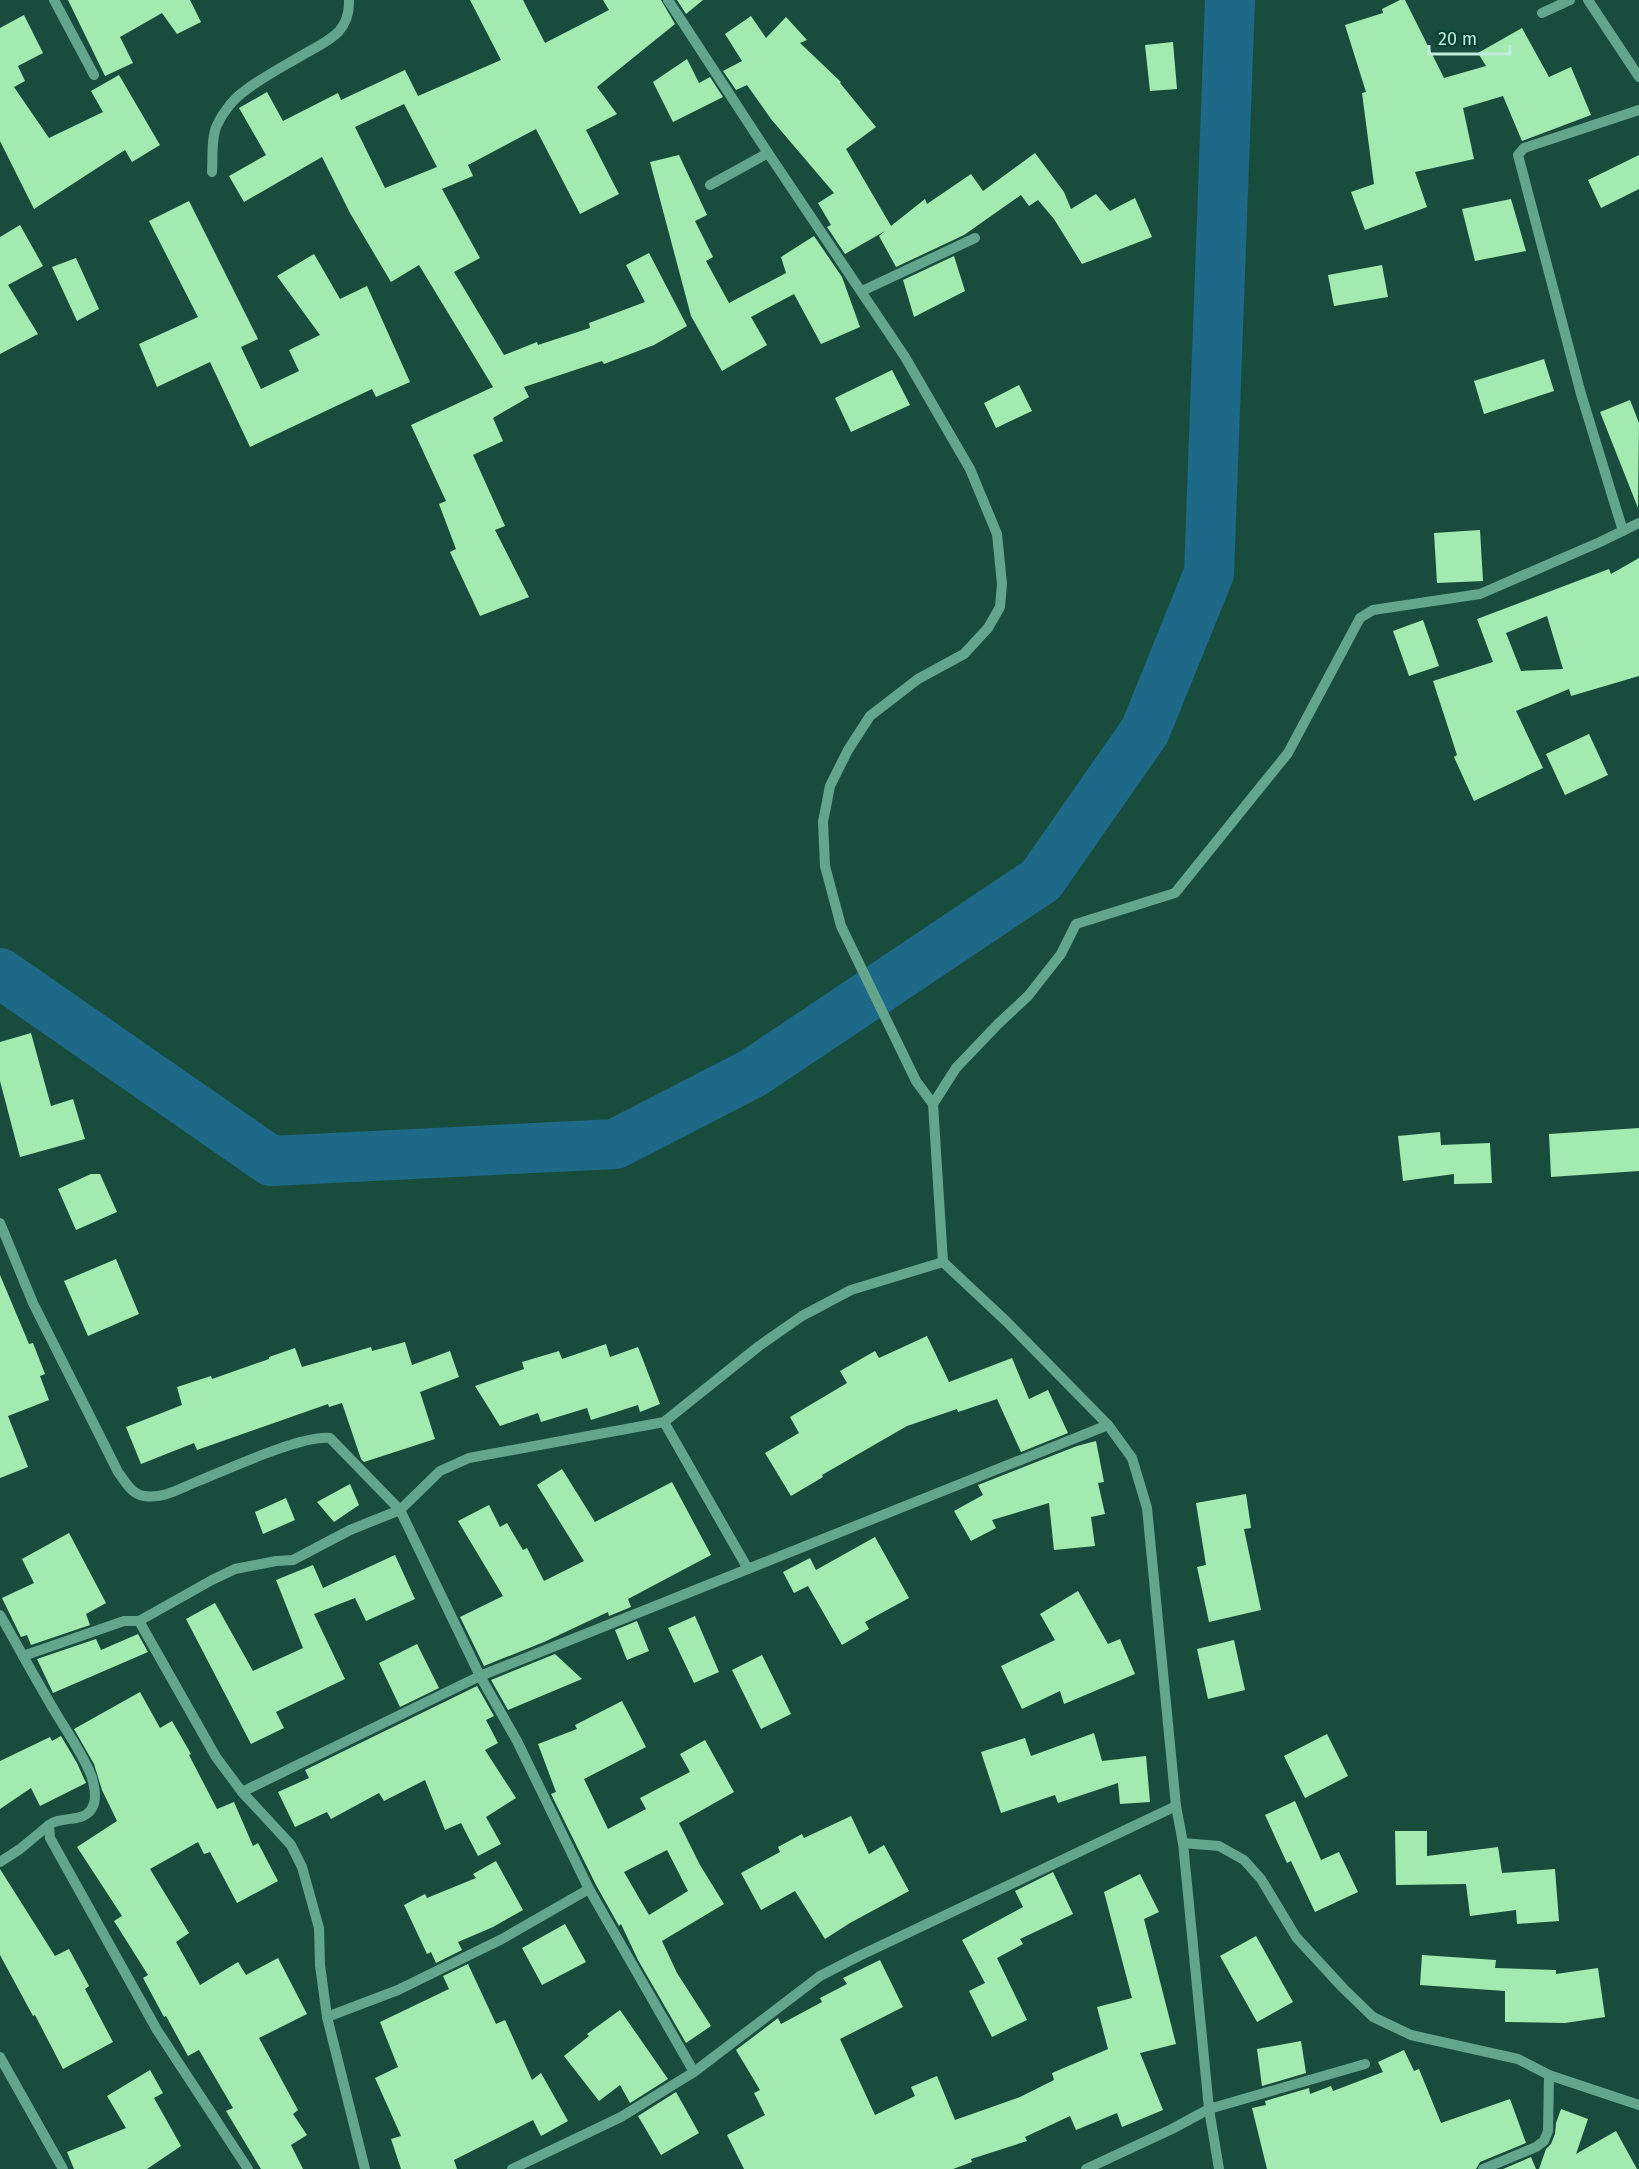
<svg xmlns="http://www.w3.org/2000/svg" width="1639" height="2169" viewBox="0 0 1639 2169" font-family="'Fira Sans',sans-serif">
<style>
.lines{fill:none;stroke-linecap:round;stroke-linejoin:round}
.river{stroke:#1e6987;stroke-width:50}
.building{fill:#a3eab0;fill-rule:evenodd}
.minor{stroke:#64a58e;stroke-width:10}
</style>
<rect width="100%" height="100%" fill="#184d3d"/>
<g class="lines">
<polyline class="river" points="0,973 271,1161 615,1144 753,1073 1041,880 1145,731 1209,573 1230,0"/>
</g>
<g class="building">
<polygon points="68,0 190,0 201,22 177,34 162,13 120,37 133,63 105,76"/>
<path d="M470 0H523L545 43 609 10 603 0H661L675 24 597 87 617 114 586 130 619 194 580 214 536 129 468 165 473 176 442 189 480 258 454 272 504 355 537 342 538 345 590 328 589 323 645 302 626 265 649 253 687 326 654 345 604 364 602 361 524 387 529 397 493 418 503 441 473 455 505 526 495 530 529 597 480 616 450 552 456 549 439 504 446 501 411 425 493 387 419 265 391 282 350 213 322 157 244 202 229 176 266 155 239 108 267 92 283 121 338 93 341 100 405 70 418 96 501 60ZM404 104 437 167 385 188 355 127Z"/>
<polygon points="677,0 703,0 686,14"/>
<polygon points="1400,0 1405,0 1444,78 1486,66 1478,53 1522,28 1549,77 1571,67 1591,115 1522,141 1503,96 1463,108 1474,159 1415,172 1427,207 1365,230 1351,192 1374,184 1362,93 1366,92 1345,25 1383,13 1382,9"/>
<polygon points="24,15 43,53 18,66 25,81 14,87 49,138 103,112 91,91 119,75 160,145 132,162 125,150 34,209 0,141 0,28"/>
<polygon points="751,16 766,38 786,17 807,40 800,43 841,82 840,83 876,127 846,149 891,226 925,199 927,204 971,174 983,191 1035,153 1064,192 1071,209 1096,194 1110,211 1135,198 1152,237 1082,264 1054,219 1038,200 1029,206 1021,195 964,235 896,267 879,236 885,231 845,254 827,227 831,225 818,203 834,193 771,119 747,85 736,90 723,71 742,61 725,34"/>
<polygon points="1173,42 1177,89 1150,91 1145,45"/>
<polygon points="687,59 699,83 710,77 723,97 673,122 653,82"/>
<polygon points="679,155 707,215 695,221 713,257 706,261 729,303 786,273 781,257 814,236 842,277 860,327 821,344 794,294 751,317 767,345 722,371 691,316 650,162"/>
<polygon points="1639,155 1639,189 1601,208 1588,180"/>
<polygon points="1511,199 1526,251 1475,261 1462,209"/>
<polygon points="189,201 258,339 241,347 261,389 299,371 289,350 320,335 277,276 314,254 340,299 367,286 410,382 376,397 372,389 250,447 210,362 157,387 139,344 198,317 149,221"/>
<polygon points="20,225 43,266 8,285 38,334 0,354 0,237"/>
<polygon points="954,256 965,291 914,317 903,280"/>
<polygon points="76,258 99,309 77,321 52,267"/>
<polygon points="1382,265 1388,297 1334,306 1328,275"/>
<polygon points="1544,359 1554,391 1484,414 1474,381"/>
<polygon points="892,370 910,405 851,432 835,398"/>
<polygon points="1019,385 1032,411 996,428 984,403"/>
<polygon points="1630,400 1639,423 1638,508 1600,412"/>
<polygon points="1480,530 1483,581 1437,583 1434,533"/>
<path d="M1639 558V676L1571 696 1569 689 1516 711 1543 768 1474 801 1454 757 1457 755 1433 681 1493 662 1477 619 1609 569 1611 574ZM1547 616 1563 669 1521 671 1506 633Z"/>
<polygon points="1423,620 1439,666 1409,676 1393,631"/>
<polygon points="1589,734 1608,775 1565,795 1546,754"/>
<polygon points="31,1033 51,1106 73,1099 85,1139 20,1157 0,1081 0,1042"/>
<polygon points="1639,1128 1639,1171 1551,1177 1549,1134"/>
<polygon points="1440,1132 1441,1145 1490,1143 1492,1183 1454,1184 1454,1174 1403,1181 1398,1136"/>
<polygon points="91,1174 100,1174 117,1212 76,1230 58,1189"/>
<polygon points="116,1259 139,1314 88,1336 64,1281"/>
<polygon points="0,1275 29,1344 33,1343 45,1374 40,1376 49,1400 8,1416 28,1467 0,1478"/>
<polygon points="927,1336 949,1382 1012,1358 1029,1399 1048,1390 1068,1433 1021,1452 997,1399 958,1412 957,1409 907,1426 822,1475 823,1477 791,1496 765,1453 799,1433 790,1417 847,1383 840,1371 875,1351 879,1358"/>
<polygon points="405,1342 412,1365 450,1351 459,1377 420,1392 435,1439 364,1462 361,1459 342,1403 329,1407 328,1404 197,1450 194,1443 141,1464 126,1427 182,1405 177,1387 211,1376 212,1379 269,1359 269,1357 295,1348 302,1367 371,1347 372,1351"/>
<polygon points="606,1344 610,1357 638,1347 660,1404 640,1412 638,1405 591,1420 587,1408 541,1422 538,1413 500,1426 475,1386 524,1369 522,1362 559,1351 562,1359"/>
<polygon points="1096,1441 1104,1482 1098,1483 1105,1514 1091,1517 1095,1546 1054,1550 1049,1503 992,1520 996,1528 971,1541 954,1511 983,1495 978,1485 1077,1446"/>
<polygon points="562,1469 595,1522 672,1482 711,1555 628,1599 631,1607 609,1616 608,1612 544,1642 484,1666 460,1617 503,1596 458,1521 489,1505 500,1527 507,1523 523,1550 527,1548 544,1581 584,1561 537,1485"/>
<polygon points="350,1484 359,1505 334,1522 317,1502"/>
<polygon points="1246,1494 1251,1528 1244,1529 1261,1610 1209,1622 1197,1567 1206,1565 1196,1503"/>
<polygon points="286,1498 295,1520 263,1534 255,1512"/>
<polygon points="69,1533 106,1603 86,1614 90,1625 31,1645 27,1635 21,1637 2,1598 34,1583 22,1559"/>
<polygon points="875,1537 909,1598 865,1622 869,1629 842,1645 808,1586 794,1593 783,1572 810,1558 816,1570"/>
<polygon points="395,1555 415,1599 366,1621 355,1598 314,1614 345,1679 276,1712 284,1728 251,1744 186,1619 215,1603 253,1671 303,1648 276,1580 313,1565 323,1588"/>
<polygon points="1078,1591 1108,1644 1120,1639 1135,1674 1064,1704 1060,1691 1022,1709 1001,1666 1055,1640 1040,1614"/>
<polygon points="695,1616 719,1672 694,1683 668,1628"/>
<polygon points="637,1621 649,1651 627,1660 615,1630"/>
<polygon points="138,1634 148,1652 53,1693 37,1659 96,1639 101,1650"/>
<polygon points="1234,1640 1245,1690 1208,1699 1197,1649"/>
<polygon points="417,1644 439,1688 400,1707 379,1663"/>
<polygon points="555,1654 582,1679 508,1710 491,1680"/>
<polygon points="762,1655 791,1714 761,1729 732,1670"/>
<polygon points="477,1686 494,1716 486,1720 498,1743 485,1750 516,1798 486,1817 501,1844 478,1856 461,1823 445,1830 425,1780 384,1801 379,1793 331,1819 327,1812 295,1827 278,1792 309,1778 305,1770"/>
<polygon points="140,1692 160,1728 172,1721 191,1754 189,1755 217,1809 234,1802 253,1846 258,1843 278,1881 237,1903 210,1852 204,1854 198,1842 150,1869 189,1933 176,1942 200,1985 238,1962 246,1975 278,1958 307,2014 259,2038 298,2110 293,2114 307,2135 291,2145 303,2169 261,2169 226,2111 233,2108 199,2050 188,2056 166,2016 164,2017 143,1978 148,1975 114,1921 122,1916 77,1847 117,1821 102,1790 94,1764 74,1729"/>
<path d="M622 1701 646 1747 584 1779 608 1829 646 1809 640 1798 690 1772 680 1754 705 1740 734 1792 679 1823 700 1865 724 1904 662 1941 677 1973 711 2026 686 2043 638 1960 621 1924 619 1926 596 1885 551 1794 556 1792 538 1744 577 1729 575 1725ZM667 1850 688 1891 649 1915 624 1872Z"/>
<polygon points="1094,1733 1102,1761 1146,1756 1150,1802 1120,1804 1118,1783 1058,1803 1055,1795 1001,1813 981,1752 1025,1738 1031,1756"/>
<polygon points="1327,1734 1348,1776 1305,1798 1284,1756"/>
<polygon points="61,1736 77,1763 86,1783 40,1806 31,1788 0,1809 0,1761 50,1737 52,1741"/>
<polygon points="1295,1801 1321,1860 1339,1852 1358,1892 1315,1912 1291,1861 1287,1863 1265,1815"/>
<polygon points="851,1816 869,1854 884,1845 909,1891 850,1923 825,1939 795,1891 761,1910 741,1873 780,1852 778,1847 802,1834 804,1838"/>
<polygon points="1395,1831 1427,1831 1427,1856 1498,1847 1502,1873 1555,1869 1559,1921 1517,1924 1516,1910 1470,1916 1466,1884 1396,1885"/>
<polygon points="496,1861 523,1910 493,1927 458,1942 462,1950 436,1963 431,1952 427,1954 404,1905 425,1894 427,1898 476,1878 473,1874"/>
<polygon points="0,1869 55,1956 69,1949 89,1986 85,1989 113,2042 63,2069 35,2015 33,2016 0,1955"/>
<polygon points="1053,1872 1073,1914 1020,1939 1023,1944 997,1958 1027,2020 992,2037 969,1991 985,1983 962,1940 1023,1907 1015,1891"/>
<polygon points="1140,1874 1159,1912 1144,1919 1176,2044 1140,2053 1163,2110 1122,2127 1117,2113 1076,2130 1070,2116 1025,2137 1027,2141 971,2159 972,2162 953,2169 744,2169 727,2135 765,2115 754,2093 760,2090 736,2050 778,2018 781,2024 822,2002 820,1998 847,1984 843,1978 880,1960 903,2007 840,2039 875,2115 915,2096 911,2087 937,2076 955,2120 1020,2097 1054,2080 1052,2073 1108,2049 1097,2007 1132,1998 1104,1892"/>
<polygon points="565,1924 586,1962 542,1985 522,1948"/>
<polygon points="1256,1936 1293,2002 1257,2022 1220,1956"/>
<polygon points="1422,1955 1496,1960 1495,1968 1556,1970 1556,1974 1598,1968 1605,2017 1565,2023 1505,2022 1505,1991 1420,1985"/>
<polygon points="468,1964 496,2024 505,2020 532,2080 541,2073 568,2121 541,2136 533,2120 454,2160 457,2169 401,2169 391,2139 401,2136 375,2078 398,2067 380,2022 449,1989 443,1976"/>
<polygon points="620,2010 668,2079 630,2103 620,2085 599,2101 564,2056 589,2036 587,2034"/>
<polygon points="1301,2041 1306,2073 1262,2086 1257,2049"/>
<polygon points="1404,2050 1414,2071 1419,2069 1441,2123 1510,2099 1526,2143 1480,2162 1476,2169 1267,2169 1252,2108 1266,2105 1265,2101 1309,2088 1310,2094 1331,2086 1333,2091 1383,2072 1378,2062"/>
<polygon points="150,2070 163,2093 154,2098 181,2146 147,2169 74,2169 67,2152 126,2128 107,2096"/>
<polygon points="676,2092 699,2133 661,2155 638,2116"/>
<polygon points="1561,2109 1588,2119 1576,2154 1616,2131 1637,2169 1539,2169 1546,2149 1551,2144 1555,2134 1556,2123"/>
<polygon points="1531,2157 1536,2169 1503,2169"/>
</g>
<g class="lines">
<g class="minor">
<polyline points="54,0 94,75"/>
<polyline points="668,0 768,153 905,357 970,469 997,534 1002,584 1000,607 988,628 964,654 918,679 870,716 848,750 830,786 823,822 825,866 841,926 916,1081 933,1104 943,1262 1007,1322 1108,1425 1132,1458 1147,1508 1176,1806 1183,1843 1209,2109 1219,2169"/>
<polyline points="1588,0 1639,77"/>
<polyline points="1542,13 1570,0"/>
<path d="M212 172C213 158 211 138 217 125 223 112 234 98 246 90 264 76 286 65 306 53 329 40 350 32 349 0"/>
<polyline points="710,185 768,153"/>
<polyline points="862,291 975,238"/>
<polyline points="1623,531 1581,394 1518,155 1524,148 1639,110"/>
<polyline points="933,1104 956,1068 998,1024 1028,996 1061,954 1076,924 1175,893 1288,753 1360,618 1373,610 1480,594 1600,542 1639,523"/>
<path d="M0 1223 33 1303 118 1472C125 1481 131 1494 144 1496 163 1499 179 1489 196 1482 226 1470 301 1435 330 1438L400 1510 480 1676 242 1792"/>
<polyline points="664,1422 748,1569"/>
<path d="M0 1615C19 1648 37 1682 57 1715 69 1735 82 1753 91 1775 94 1783 97 1798 93 1806 86 1824 61 1815 49 1825L50 1838 157 2030 248 2169"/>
<polyline points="139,1621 216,1757 242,1792 291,1845 302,1867 319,1928 320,1965 327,2017 365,2169"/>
<polyline points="23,1656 124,1621 139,1621 212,1580 235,1569 276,1561 293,1560 350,1530 400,1510 440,1471 469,1458 664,1422 759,1346 802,1316 851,1290 943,1262"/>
<polyline points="1183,1843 1219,1846 1244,1860 1261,1879 1296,1937 1343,1988 1373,2017 1411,2035 1518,2059 1549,2075 1639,2105"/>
<polyline points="0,1862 20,1849 49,1825"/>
<polyline points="327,2017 398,1990 502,1939 589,1889"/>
<polyline points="0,2057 63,2169"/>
<polyline points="694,2072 589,1889 517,1741 480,1676 1108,1425"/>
<polyline points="512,2169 621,2117 694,2072 820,1976 859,1956 1176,1806"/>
<polyline points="1086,2169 1172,2129 1209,2109 1365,2064"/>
<polyline points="1483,2169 1536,2147 1544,2141 1548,2131 1549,2075"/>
</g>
</g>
<path d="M1429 45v9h81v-9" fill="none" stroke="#bfecdb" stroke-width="3"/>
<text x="1438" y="45" font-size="18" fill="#bfecdb" stroke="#094232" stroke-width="4.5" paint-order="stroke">20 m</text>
</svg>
